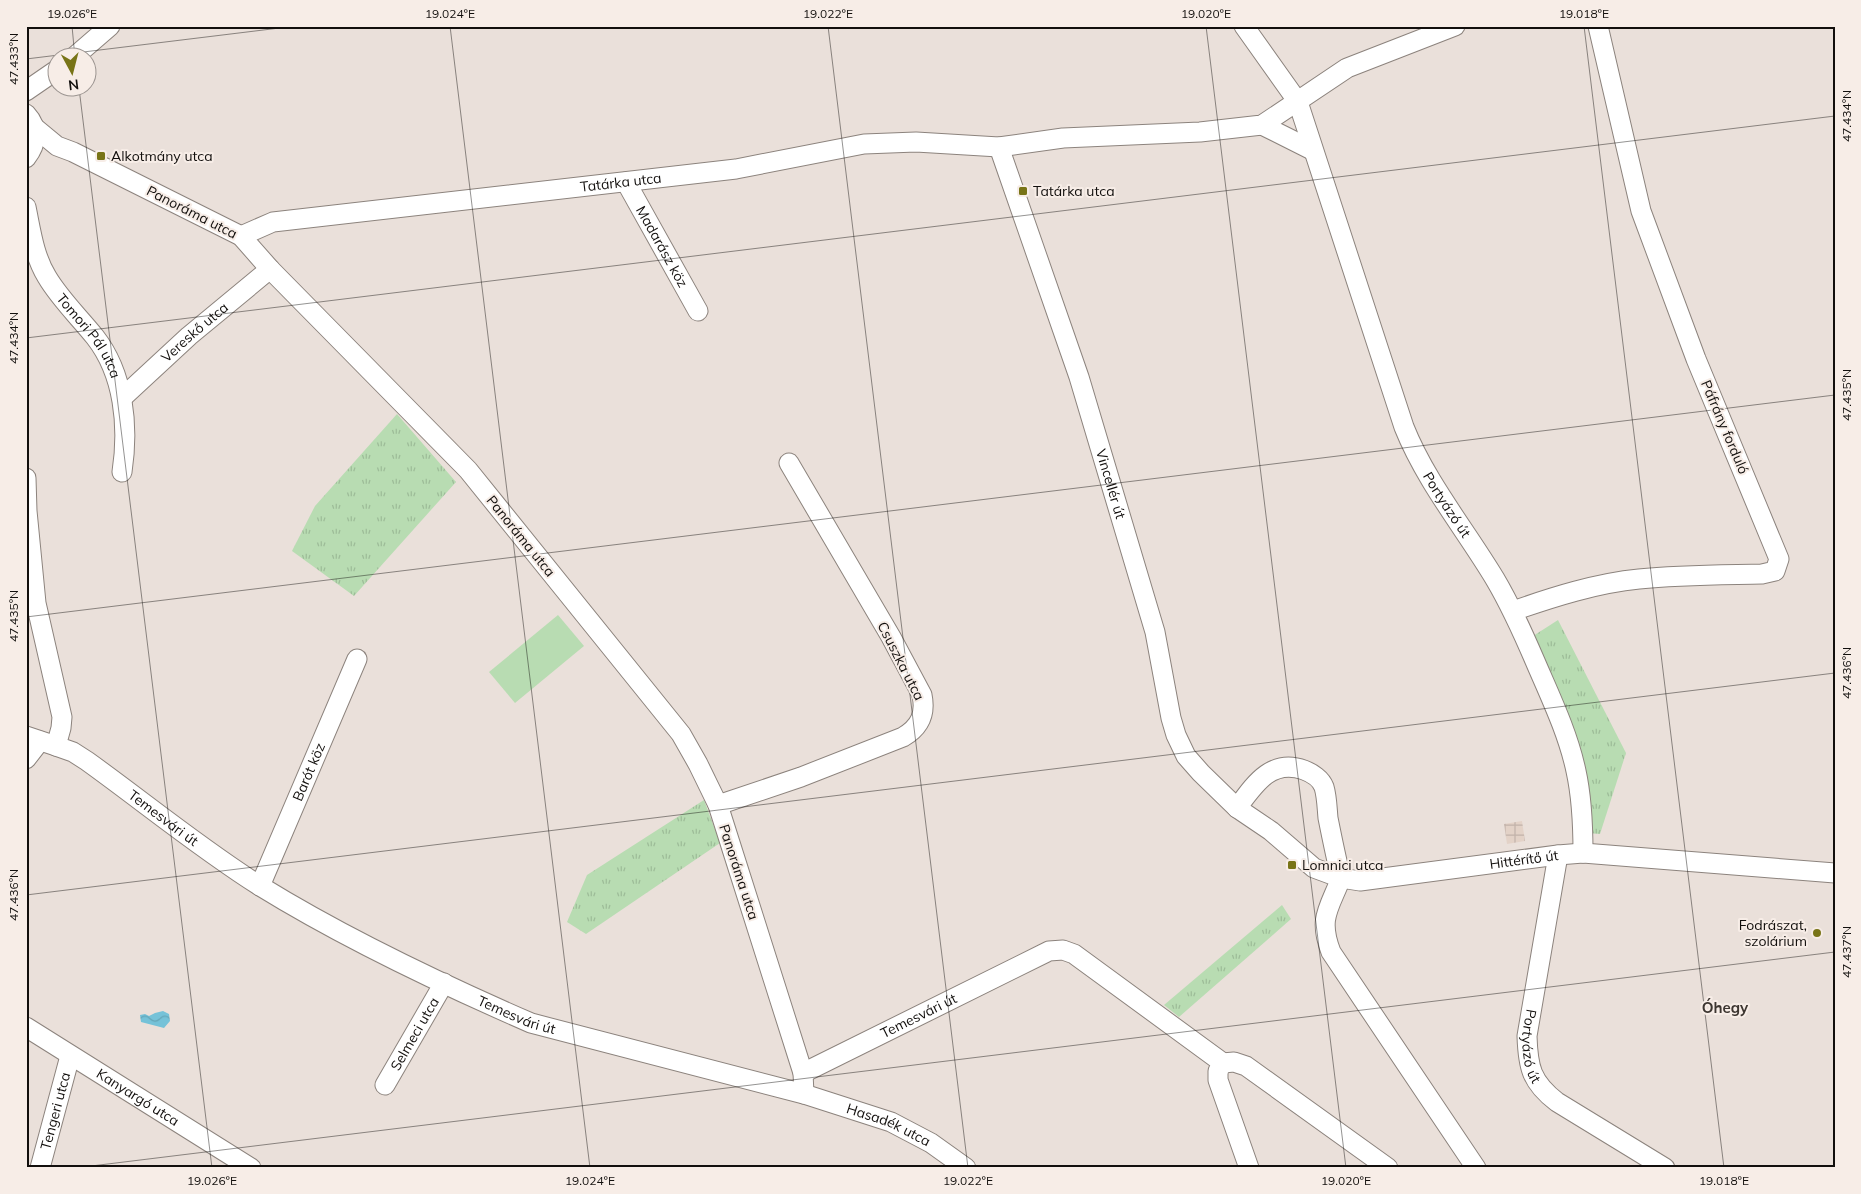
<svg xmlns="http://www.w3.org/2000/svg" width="1861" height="1194" viewBox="0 0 1861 1194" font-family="Mulish,sans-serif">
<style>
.industrial{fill:url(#industrial-grid)}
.grass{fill:url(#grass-tufts)}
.pitch{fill:#b8dcb2}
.water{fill:url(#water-waves)}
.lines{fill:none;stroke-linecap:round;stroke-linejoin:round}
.minor-casing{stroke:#8c837d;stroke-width:21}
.minor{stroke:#fff;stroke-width:19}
.ticks{fill:none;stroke:#120f0d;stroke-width:1;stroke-opacity:0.45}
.poi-dot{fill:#787417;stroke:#f7ede7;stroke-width:2}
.labels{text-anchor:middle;stroke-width:4;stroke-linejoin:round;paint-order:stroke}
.poi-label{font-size:14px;fill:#120f0d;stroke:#f7ede7;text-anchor:start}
.street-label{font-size:14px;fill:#120f0d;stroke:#f7ede7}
.neighbourhood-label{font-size:15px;font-weight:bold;fill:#3d3631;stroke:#f7ede7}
.neatline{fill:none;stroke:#120f0d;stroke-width:2}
.ticks-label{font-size:12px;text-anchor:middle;fill:#120f0d}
</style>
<defs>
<pattern id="industrial-grid" width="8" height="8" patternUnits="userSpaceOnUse" patternTransform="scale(1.25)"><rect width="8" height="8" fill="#e3d2c7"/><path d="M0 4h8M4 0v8" fill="none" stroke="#c2b3aa"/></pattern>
<pattern id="grass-tufts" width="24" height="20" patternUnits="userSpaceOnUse" patternTransform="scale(1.25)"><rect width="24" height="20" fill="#b8dcb2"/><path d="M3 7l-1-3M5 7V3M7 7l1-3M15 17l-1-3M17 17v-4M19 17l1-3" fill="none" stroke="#9dbc98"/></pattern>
<pattern id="water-waves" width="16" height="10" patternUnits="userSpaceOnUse" patternTransform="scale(1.25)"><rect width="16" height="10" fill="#75c2d8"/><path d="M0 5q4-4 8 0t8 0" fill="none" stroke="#64a6b8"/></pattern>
</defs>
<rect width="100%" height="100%" fill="#eae0da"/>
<polygon class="industrial" points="1522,821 1525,841 1507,844 1504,824"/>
<g class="grass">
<polygon points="397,414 456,482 354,596 292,551 315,506"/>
<polygon points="1558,620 1626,753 1600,834 1587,833 1530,638"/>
<polygon points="704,800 720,843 586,934 567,922 587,875"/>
<polygon points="1282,905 1291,919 1179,1017 1164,1005"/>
</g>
<polygon class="pitch" points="558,615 584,646 515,703 489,672"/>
<polygon class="water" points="163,1011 169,1014 170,1021 164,1028 141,1022 140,1015 145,1014 149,1016 155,1013"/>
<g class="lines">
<defs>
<g id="minor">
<path id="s1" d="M1244 26 1298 102 1404 427C1426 482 1465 529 1495 579 1511 606 1523 633 1535 661 1550 696 1568 733 1576 771 1582 798 1583 826 1583 853"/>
<polyline points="73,58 110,26"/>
<polyline points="26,91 58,69"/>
<path d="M26 114C39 128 37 144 26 158"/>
<polyline points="1262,125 1312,150"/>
<path id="s2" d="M999 147 1079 377 1155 632 1171 718 1176 735 1186 756 1201 773 1237 808 1271 831 1314 868 1341 878 1360 881 1558 855 1583 853 1835 873"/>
<path id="s3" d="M626 182 698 311"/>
<path id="s4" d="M26 207C31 231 34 256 47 277 60 299 79 317 95 337 124 374 129 426 122 472"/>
<path id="s5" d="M241 236 273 222 736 169 864 144 916 142 999 147 1063 138 1200 132 1262 125 1347 68 1455 26"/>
<path id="s6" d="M122 398 189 336 270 269"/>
<path id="s7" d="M26 478 27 511 36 603 62 717 61 728 56 746 73 752 87 761C144 802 201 849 260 886 346 939 439 983 531 1023L804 1094 803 1073 718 805 698 764 681 734 468 470 270 269 241 236 73 152 57 146 34 127"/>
<path d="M1513 611C1553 597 1597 583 1639 579 1680 575 1721 575 1762 574L1775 571 1779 559 1696 359 1641 211 1598 26"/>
<polyline points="26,736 56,746"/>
<polyline points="26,759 40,741"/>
<path d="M718 805 801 777 903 737C920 727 926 714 922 695L891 637 789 463"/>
<path d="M1237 808C1254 785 1271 758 1304 770 1312 773 1321 779 1324 787 1327 797 1327 808 1328 818 1332 838 1336 858 1341 878"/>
<path id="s8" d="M1558 855 1527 1036C1528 1067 1531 1082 1557 1102L1665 1168"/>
<path d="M1341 878C1329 909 1318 918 1331 952L1476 1168"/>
<path id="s9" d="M260 886 357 659"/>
<path id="s10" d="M26 1027 251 1168"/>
<path id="s11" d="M803 1073 1049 951 1063 950 1074 954 1223 1063"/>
<path id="s12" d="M385 1085 444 983"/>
<path id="s13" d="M804 1094 891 1122 931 1143 966 1168"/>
<path id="s14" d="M40 1168 70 1056"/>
<polyline points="1249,1168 1218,1080 1218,1071 1223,1063 1234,1062 1246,1066 1388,1168"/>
</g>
</defs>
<use href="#minor" class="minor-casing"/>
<use href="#minor" class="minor"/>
</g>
<path class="ticks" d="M72 26 75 58M450 26 590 1168M828 26 968 1168M1206 26 1346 1168M1584 26 1724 1168M26 59 296 26M79 88 212 1168M26 338 1835 116M26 617 1835 395M26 895 1835 673M75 1168 1835 952"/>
<g class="poi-dot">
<rect x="96" y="151" width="10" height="10" rx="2.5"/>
<rect x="1018" y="186" width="10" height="10" rx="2.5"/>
<rect x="1287" y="860" width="10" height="10" rx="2.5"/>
<circle cx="1817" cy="933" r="5"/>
</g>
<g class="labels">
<g class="poi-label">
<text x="111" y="161">Alkotmány utca</text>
<text x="1033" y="196">Tatárka utca</text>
<text x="1302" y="870">Lomnici utca</text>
<text x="1807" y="930" text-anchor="end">Fodrászat,<tspan x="1807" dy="16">szolárium</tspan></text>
</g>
<g class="street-label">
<text dy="5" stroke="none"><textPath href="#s5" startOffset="385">Tatárka utca</textPath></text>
<text transform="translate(192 212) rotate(27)" y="5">Panoráma utca</text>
<text dy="5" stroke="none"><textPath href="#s3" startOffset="74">Madarász köz</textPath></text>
<text dy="5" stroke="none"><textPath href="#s6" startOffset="98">Vereskő utca</textPath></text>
<text dy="5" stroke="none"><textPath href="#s4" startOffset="146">Tomori Pál utca</textPath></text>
<text transform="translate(1725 427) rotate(67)" y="5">Páfrány forduló</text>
<text dy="5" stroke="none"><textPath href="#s2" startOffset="355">Vincellér út</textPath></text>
<text dy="5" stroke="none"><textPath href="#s1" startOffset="524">Portyázó út</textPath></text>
<text transform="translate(521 536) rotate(51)" y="5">Panoráma utca</text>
<text transform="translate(901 661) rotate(63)" y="5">Csuszka utca</text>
<text dy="5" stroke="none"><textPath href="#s9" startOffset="124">Barót köz</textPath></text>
<text dy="5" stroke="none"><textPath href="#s7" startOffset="402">Temesvári út</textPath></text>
<text dy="5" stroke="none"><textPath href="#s2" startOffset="1022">Hittérítő út</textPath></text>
<text transform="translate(739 872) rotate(72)" y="5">Panoráma utca</text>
<text dy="5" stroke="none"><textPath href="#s7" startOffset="808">Temesvári út</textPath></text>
<text dy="5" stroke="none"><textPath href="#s11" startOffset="129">Temesvári út</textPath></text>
<text dy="5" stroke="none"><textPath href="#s12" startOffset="59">Selmeci utca</textPath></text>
<text dy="5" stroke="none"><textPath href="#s8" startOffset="194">Portyázó út</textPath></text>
<text dy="5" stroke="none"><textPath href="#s10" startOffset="132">Kanyargó utca</textPath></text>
<text dy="5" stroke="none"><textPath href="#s14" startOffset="59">Tengeri utca</textPath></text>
<text dy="5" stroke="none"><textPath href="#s13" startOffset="90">Hasadék utca</textPath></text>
</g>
<g class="neighbourhood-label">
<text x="1725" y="1013">Óhegy</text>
</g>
</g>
<rect width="1861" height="1194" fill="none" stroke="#f7ede7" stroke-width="55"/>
<g transform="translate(72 72) rotate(173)"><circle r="24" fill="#f7ede7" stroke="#9b9490"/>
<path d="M0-4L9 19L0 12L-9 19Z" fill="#787417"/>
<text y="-8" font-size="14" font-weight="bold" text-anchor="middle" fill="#120f0d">N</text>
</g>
<rect x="28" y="28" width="1806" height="1138" class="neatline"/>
<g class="ticks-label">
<text x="72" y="18">19.026°E</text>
<text x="450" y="18">19.024°E</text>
<text x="828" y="18">19.022°E</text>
<text x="1206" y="18">19.020°E</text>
<text x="1584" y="18">19.018°E</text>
<text transform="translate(14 59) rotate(-90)" y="4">47.433°N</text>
<text transform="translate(1847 116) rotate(-90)" y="4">47.434°N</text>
<text transform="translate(14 338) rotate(-90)" y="4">47.434°N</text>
<text transform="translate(1847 395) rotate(-90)" y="4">47.435°N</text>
<text transform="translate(14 616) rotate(-90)" y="4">47.435°N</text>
<text transform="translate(1847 673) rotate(-90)" y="4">47.436°N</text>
<text transform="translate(14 895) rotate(-90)" y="4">47.436°N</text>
<text transform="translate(1847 952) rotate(-90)" y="4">47.437°N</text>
<text x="212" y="1185">19.026°E</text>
<text x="590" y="1185">19.024°E</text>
<text x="968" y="1185">19.022°E</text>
<text x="1346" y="1185">19.020°E</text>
<text x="1724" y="1185">19.018°E</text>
</g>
</svg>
